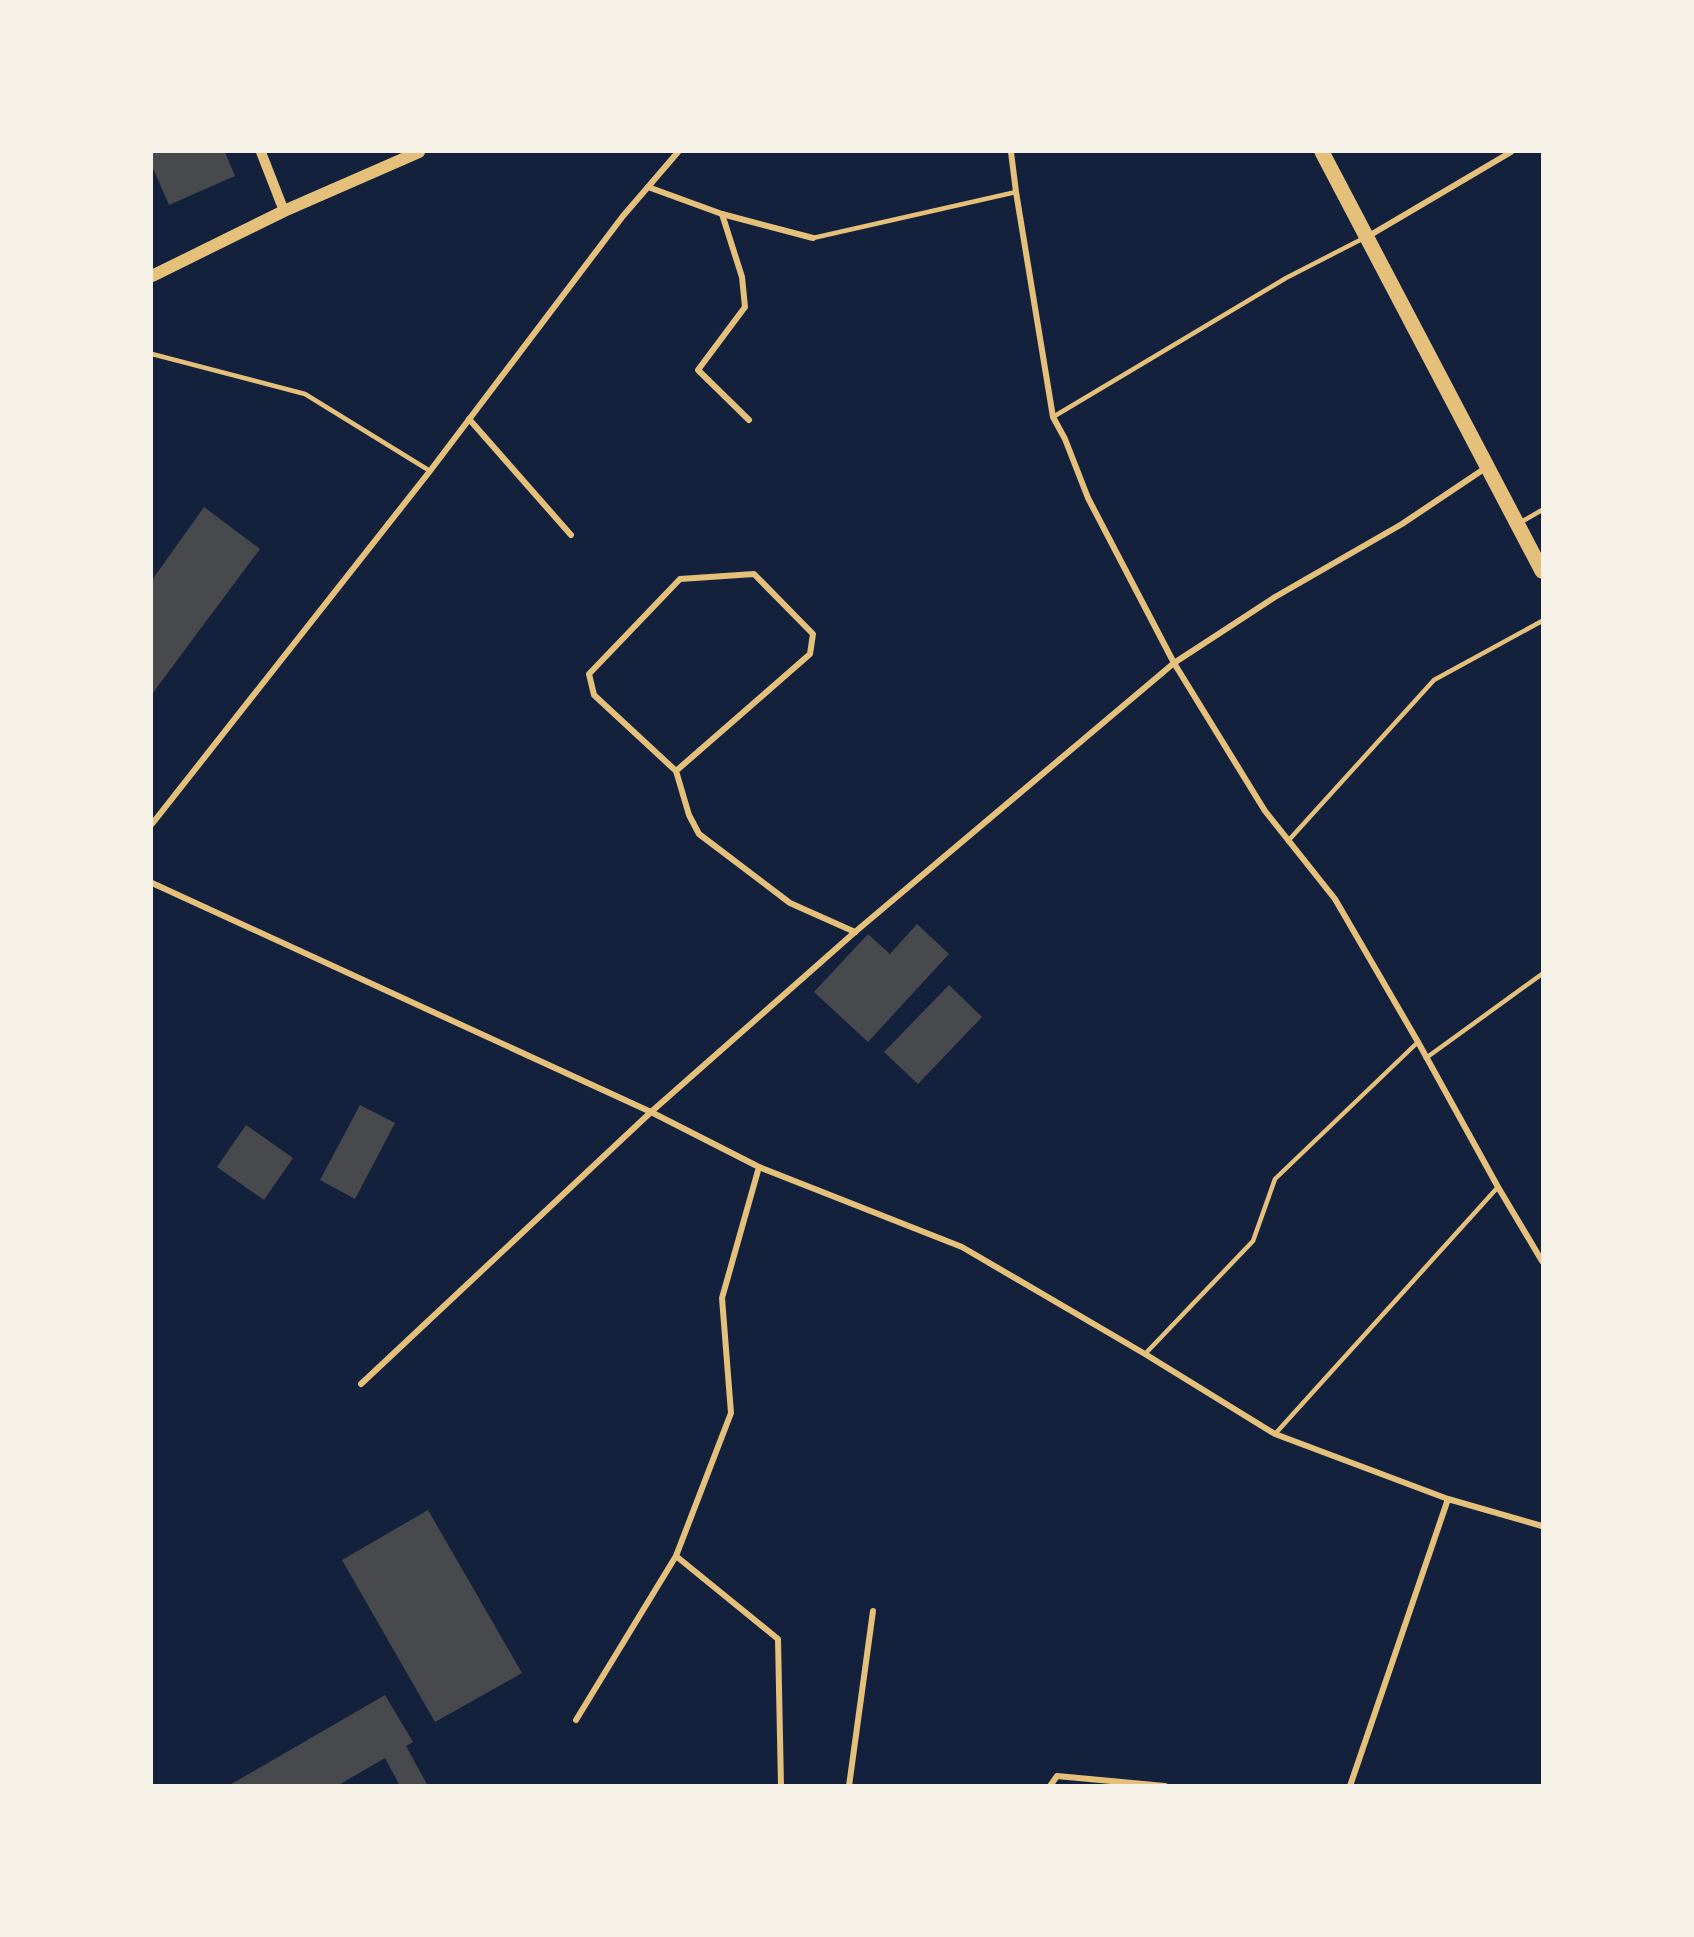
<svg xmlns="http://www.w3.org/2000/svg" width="1694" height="1937" viewBox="0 0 1694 1937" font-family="'Open Sans',sans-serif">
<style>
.building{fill:#48494c}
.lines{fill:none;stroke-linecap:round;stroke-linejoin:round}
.service{stroke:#e5c07b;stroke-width:4.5}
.minor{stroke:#e5c07b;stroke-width:6}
.tertiary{stroke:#e5c07b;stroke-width:10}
.secondary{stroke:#e5c07b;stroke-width:12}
.primary{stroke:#e5c07b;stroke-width:15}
</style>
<rect width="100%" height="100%" fill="#14213d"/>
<g class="building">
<polygon points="152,152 225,152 235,176 169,205 152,166"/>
<polygon points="204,507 260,549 152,694 152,580"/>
<polygon points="917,924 949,954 868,1042 814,992 868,934 890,954"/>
<polygon points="949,985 982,1017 918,1084 884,1052"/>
<polygon points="360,1105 395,1123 355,1199 320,1180"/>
<polygon points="246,1125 293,1158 264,1200 217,1167"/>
<polygon points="428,1510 522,1673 435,1722 342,1560"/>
<polygon points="385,1695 413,1742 406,1746 428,1786 400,1786 385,1758 337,1786 228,1786"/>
</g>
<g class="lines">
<g class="service">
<polyline points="813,238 1016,192"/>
<polyline points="152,354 305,394 430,471"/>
<polyline points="1053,417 1286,278 1364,238"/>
<polyline points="1521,522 1542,510"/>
<polyline points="1288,841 1434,680 1542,621"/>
<polyline points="1426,1058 1542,974"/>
<polyline points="1145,1354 1253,1241 1275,1179 1418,1042"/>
<polyline points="1275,1434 1498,1187"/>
</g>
<g class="minor">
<polyline points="1011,152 1016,192 1053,417 1065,439 1088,498 1174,663 1265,811 1335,899 1418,1042 1498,1187 1542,1261"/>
<polyline points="648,187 722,214 813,238"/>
<polyline points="722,214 742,277 745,307 698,370 749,420"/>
<polyline points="1367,237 1511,152"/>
<polyline points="469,419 571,535"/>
<polyline points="676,771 810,654 813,634 754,574 680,579 589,674 594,695 676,771 689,815 699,834 790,903 855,932"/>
<polyline points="152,824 430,471 623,216 678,152"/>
<polyline points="152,883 651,1112 759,1167 962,1247 1145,1354 1275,1434 1448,1499 1542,1526"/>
<polyline points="361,1384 651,1112 855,932 1174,663 1275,597 1402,524 1487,467"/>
<polyline points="676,1556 731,1413 722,1298 759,1167"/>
<polyline points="576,1720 676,1556 778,1639 781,1786"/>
<polyline points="849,1786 873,1611"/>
<polyline points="1050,1786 1057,1776 1165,1786"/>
<polyline points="1350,1786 1448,1499"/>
</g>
<polyline class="tertiary" points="261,152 284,211"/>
<polyline class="secondary" points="152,276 284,211 419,152"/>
<polyline class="primary" points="1322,152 1542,571"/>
</g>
<rect width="1694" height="1937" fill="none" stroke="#f6f1e7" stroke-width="306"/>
</svg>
